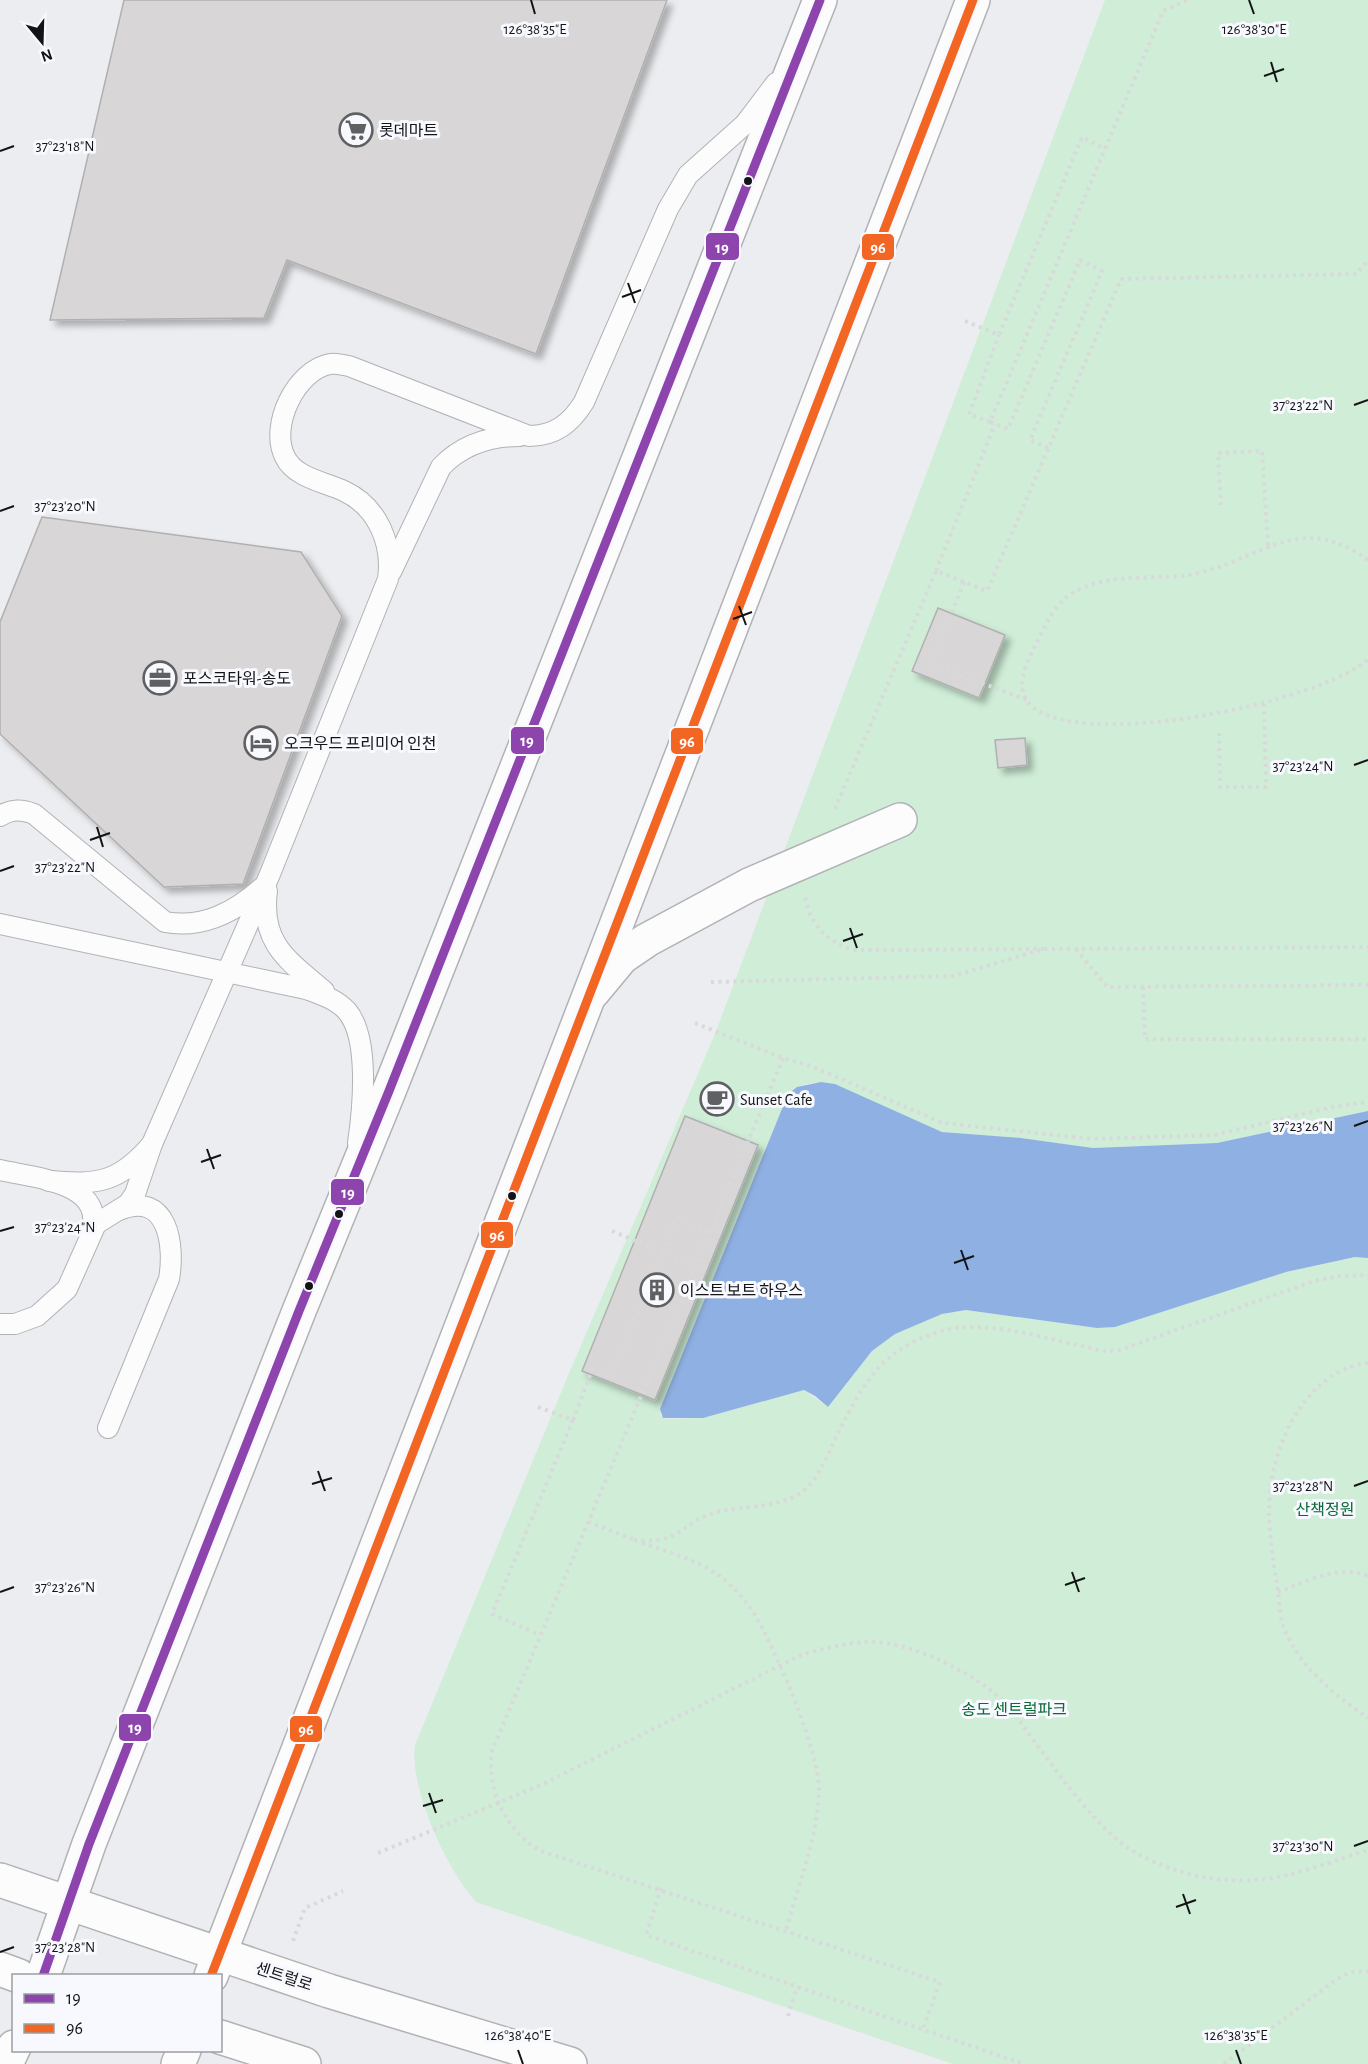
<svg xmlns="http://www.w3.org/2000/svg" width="1368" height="2064" viewBox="0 0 1368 2064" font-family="'Alegreya Sans','Noto Sans KR',sans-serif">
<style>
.green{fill:#cfedd7}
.water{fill:#8fb0e2}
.building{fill:#d8d6d7;stroke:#b1b0b1;stroke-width:1.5;filter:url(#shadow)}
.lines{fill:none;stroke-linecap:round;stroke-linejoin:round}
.lane-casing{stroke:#b1b2b5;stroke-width:22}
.street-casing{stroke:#b1b2b5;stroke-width:36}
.secondary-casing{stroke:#b1b2b5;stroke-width:36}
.path{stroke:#d9d9db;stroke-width:4;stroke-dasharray:3 4.5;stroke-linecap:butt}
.lane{stroke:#fcfcfd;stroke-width:20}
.street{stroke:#fcfcfd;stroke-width:33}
.secondary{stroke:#fcfcfd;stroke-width:33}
.bus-1-casing{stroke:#f8f9fe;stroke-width:14}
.bus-2-casing{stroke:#f8f9fe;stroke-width:14}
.bus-1{stroke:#8e44ad;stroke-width:9}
.bus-2{stroke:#f26522;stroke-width:9}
.ticks{fill:none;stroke:#131416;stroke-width:2}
.bus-dot{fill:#131416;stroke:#f8f9fe;stroke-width:2}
.labels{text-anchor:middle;stroke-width:6;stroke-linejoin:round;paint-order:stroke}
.poi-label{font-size:16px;fill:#131416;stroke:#f8f9fe;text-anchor:start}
.park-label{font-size:16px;fill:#0a6934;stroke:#f8f9fe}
.street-label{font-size:16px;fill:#131416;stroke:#f8f9fe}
.ticks-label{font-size:15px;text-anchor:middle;fill:#131416;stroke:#f8f9fe;stroke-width:6;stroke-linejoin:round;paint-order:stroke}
.line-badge{stroke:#f8f9fe;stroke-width:2}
.badge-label{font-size:16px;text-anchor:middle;font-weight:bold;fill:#fff}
</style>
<defs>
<filter id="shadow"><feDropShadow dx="5.5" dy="5.5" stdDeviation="3" flood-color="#0004"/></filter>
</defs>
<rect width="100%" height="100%" fill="#ecedf0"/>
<path class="green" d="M1105 0H1368V1111L1217 1143 1093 1148 1021 1138 942 1132 835 1084C817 1081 803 1082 788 1094L660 1414 663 1418 668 1419 703 1418 804 1390 828 1407 872 1351 895 1334 942 1314 966 1310 1097 1328 1115 1327 1286 1272 1355 1257 1368 1258V2064H953L476 1902C447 1870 409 1788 415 1745L570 1371 715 1034Z"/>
<polygon class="water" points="821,1082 835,1084 942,1132 1021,1138 1093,1148 1217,1143 1368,1111 1368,1258 1355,1257 1286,1272 1115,1327 1097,1328 966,1310 942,1314 895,1334 872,1351 828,1407 815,1396 804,1390 703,1418 663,1418 660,1409 788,1094 797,1087"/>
<g class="building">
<polygon points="124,0 667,0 536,354 287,260 264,318 50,320"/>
<polygon points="42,517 301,552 342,616 243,884 164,887 0,734 0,622"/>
<polygon points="938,608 1005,635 979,698 912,671"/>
<polygon points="1025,738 1027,765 998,768 995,740"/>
<polygon points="685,1116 758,1145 655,1400 582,1371"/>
</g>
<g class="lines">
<defs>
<g id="lane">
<path d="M391 572 441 467C462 445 489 436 520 436"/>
<path d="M0 816C12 809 21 809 34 814L165 922C203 929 235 912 263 887"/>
<path d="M267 891C260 944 289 961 324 991"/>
<path d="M0 924 306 989C320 994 336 999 347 1011 370 1038 363 1109 358 1143"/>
<path d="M152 1144 270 874 388 579C393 544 378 507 344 491 325 482 295 478 285 457 269 426 296 370 330 364 336 363 343 365 349 366L529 436C555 436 571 423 584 402L668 209 688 175 745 124 776 83"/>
<path d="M0 1170C34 1178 107 1182 91 1233"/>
<path d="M0 1324H15L37 1316 67 1289 96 1224 128 1204 135 1194 152 1144C119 1183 98 1185 49 1181"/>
<path d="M108 1428 169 1279C175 1245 168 1190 119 1210"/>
</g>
<polyline id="street" points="593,992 622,957 647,940 749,885 900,820"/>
<g id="secondary">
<polyline points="0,1880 329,1991 570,2064"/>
<polyline points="0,1969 19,1976"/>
<polyline points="43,1976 89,1844 299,1311 389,1091 820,0"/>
<polyline points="211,1976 973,0"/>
<polyline points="220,2037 304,2064"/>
<polyline points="6,2064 14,2047"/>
<polyline points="178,2064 184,2050"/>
</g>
</defs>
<use href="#lane" class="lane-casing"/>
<use href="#street" class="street-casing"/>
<use href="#secondary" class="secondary-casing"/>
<g class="path">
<polyline points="965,321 999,335 1082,137 1105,149"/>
<polyline points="990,422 969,414 999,335"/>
<polyline points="1048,448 1030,440 1102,271 1080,260 1008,429 990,422 1163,11 1187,0"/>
<polyline points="1221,505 1218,453 1262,451 1268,546"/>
<path d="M1368 560C1304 513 1267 554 1203 572 1162 583 1118 570 1078 590 1054 601 1045 627 1033 650 1026 665 1016 685 1027 701 1067 756 1324 702 1368 659"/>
<polyline points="936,571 995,424"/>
<polyline points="964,582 931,664 1027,700"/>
<polyline points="1219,733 1220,787 1266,787 1264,704"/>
<polyline points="835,809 936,571 987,591 1121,279 1356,274 1368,261"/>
<path d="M805 898C811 926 827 941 853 950L1044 949"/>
<polyline points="1076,949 1107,987 1368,985"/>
<polyline points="711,982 953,976 1044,949 1368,947"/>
<polyline points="1143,987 1145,1039 1368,1039"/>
<polyline points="695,1023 783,1058 811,1066 943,1123 1092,1139 1214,1135 1337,1106 1368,1102"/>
<path d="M783 1058 492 1751C486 1790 507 1833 541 1851L940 1982 923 2029"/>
<polyline points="612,1231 695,1266"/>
<path d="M1368 1363C1309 1369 1275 1439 1270 1492 1267 1523 1272 1554 1277 1584 1279 1600 1279 1618 1286 1633 1303 1670 1336 1696 1368 1718"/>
<polyline points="538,1407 573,1420 492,1614 540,1635"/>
<polyline points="573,1420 592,1370 611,1378 677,1218 710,1233"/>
<polyline points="588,1522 635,1540"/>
<path d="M634 1540C683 1545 681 1521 717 1512 743 1506 774 1508 797 1495 819 1483 830 1448 841 1427 852 1406 864 1383 880 1366 900 1345 937 1328 966 1327 1007 1325 1063 1343 1104 1351L1120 1350 1314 1281 1338 1276 1368 1275"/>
<path d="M642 1543C668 1552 698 1560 721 1577 736 1589 750 1605 759 1622 778 1657 821 1754 819 1793 817 1839 798 1886 786 1930"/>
<path d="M1278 1592C1305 1582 1339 1564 1368 1576"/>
<path d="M378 1853 543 1784 803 1654C824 1649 845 1643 867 1642 913 1641 976 1674 1008 1705 1037 1744 1090 1823 1128 1848 1165 1871 1210 1883 1254 1880 1292 1878 1332 1861 1368 1850"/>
<polyline points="661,1888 646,1935 1024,2064"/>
<polyline points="293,1941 305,1908 343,1891"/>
<polyline points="788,2016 797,1987"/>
<polyline points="1224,2064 1337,1979 1351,1972 1368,1971"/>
</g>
<use href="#lane" class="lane"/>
<use href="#street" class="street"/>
<use href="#secondary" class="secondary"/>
<defs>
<polyline id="bus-1" points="43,1976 89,1844 299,1311 389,1091 820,0"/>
<polyline id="bus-2" points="211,1976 973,0"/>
</defs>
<use href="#bus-1" class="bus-1-casing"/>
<use href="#bus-2" class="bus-2-casing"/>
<use href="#bus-1" class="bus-1"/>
<use href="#bus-2" class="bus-2"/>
</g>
<path class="ticks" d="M531 0 535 14M1249 0 1254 14M1271 62 1277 82M1264 76 1284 69M0 151 14 146M628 283 635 303M622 297 641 290M1354 405 1368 400M0 511 14 506M739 606 746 625M733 619 752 612M1354 765 1368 760M97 827 103 847M90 840 110 833M0 871 14 866M850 928 857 948M843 941 863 934M1354 1126 1368 1121M207 1149 214 1169M201 1162 221 1155M0 1231 14 1227M961 1250 968 1270M954 1263 974 1256M318 1471 325 1491M312 1484 332 1478M1354 1486 1368 1481M1072 1572 1079 1592M1065 1585 1085 1578M0 1592 14 1587M429 1793 436 1813M423 1806 443 1800M1354 1846 1368 1841M1183 1894 1190 1914M1176 1907 1196 1900M0 1952 14 1947M518 2050 523 2064M1236 2050 1241 2064"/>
<defs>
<symbol id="supermarket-ring" viewBox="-11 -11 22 22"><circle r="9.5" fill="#f8f9fe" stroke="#5f6062" stroke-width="1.5"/><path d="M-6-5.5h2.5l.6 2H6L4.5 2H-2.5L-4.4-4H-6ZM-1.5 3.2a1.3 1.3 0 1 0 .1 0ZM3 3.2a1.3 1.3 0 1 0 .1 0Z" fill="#5f6062"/></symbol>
<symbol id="office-ring" viewBox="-11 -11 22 22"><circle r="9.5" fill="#f8f9fe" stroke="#5f6062" stroke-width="1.5"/><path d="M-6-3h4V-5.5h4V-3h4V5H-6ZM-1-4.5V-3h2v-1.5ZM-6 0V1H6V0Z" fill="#5f6062"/></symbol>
<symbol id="hotel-ring" viewBox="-11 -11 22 22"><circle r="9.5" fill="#f8f9fe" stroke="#5f6062" stroke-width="1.5"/><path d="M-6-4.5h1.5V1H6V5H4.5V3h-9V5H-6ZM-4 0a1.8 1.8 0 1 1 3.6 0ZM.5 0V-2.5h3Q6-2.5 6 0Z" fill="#5f6062"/></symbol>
<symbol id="cafe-ring" viewBox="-11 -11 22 22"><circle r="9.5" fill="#f8f9fe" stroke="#5f6062" stroke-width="1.5"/><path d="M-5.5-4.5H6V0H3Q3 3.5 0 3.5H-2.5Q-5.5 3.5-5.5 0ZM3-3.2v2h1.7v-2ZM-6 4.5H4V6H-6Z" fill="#5f6062"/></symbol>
<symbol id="building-ring" viewBox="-11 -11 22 22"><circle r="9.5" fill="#f8f9fe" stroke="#5f6062" stroke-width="1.5"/><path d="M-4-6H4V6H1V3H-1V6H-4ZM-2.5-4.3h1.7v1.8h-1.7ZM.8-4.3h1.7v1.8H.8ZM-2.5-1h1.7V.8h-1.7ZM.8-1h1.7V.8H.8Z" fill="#5f6062"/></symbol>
</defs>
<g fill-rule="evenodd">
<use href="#supermarket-ring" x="337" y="111" width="38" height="38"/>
<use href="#office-ring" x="141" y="659" width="38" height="38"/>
<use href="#hotel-ring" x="242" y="724" width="38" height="38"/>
<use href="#cafe-ring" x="698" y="1080" width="38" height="38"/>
<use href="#building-ring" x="638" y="1271" width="38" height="38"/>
</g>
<g class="bus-dot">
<circle cx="748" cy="181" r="5"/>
<circle cx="512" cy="1196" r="5"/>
<circle cx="339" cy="1214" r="5"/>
<circle cx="309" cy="1286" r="5"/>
</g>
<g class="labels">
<g class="poi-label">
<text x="379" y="136">롯데마트</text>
<text x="183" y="684">포스코타워-송도</text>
<text x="284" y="749">오크우드 프리미어 인천</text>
<text x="740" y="1105">Sunset Cafe</text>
<text x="680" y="1296">이스트 보트 하우스</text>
</g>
<g class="park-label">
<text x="1325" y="1515">산책정원</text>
<text x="1014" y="1715">송도 센트럴파크</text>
</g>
<g class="street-label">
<text transform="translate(284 1976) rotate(18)" y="6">센트럴로</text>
</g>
</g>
<g class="ticks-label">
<text x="535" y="34">126°38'35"E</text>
<text x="1254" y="34">126°38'30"E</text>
<text x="65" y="151">37°23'18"N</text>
<text x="1303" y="410">37°23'22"N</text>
<text x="65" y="511">37°23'20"N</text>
<text x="1303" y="771">37°23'24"N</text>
<text x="65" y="872">37°23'22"N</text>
<text x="1303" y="1131">37°23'26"N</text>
<text x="65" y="1232">37°23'24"N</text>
<text x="1303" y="1491">37°23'28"N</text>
<text x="65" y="1592">37°23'26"N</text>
<text x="1303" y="1851">37°23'30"N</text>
<text x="65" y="1952">37°23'28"N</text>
<text x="518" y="2040">126°38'40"E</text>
<text x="1236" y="2040">126°38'35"E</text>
</g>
<g class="line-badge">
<rect x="705" y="232" width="35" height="29" rx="6" fill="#8e44ad"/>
<rect x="861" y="233" width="34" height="28" rx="6" fill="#f26522"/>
<rect x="510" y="726" width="35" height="29" rx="6" fill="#8e44ad"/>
<rect x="670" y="727" width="34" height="28" rx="6" fill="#f26522"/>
<rect x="330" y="1178" width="35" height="28" rx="6" fill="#8e44ad"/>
<rect x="480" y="1221" width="34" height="28" rx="6" fill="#f26522"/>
<rect x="118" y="1713" width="34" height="29" rx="6" fill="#8e44ad"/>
<rect x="289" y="1715" width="34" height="28" rx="6" fill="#f26522"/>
</g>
<g class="badge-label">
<text x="722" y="253">19</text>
<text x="878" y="253">96</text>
<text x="527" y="746">19</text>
<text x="687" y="747">96</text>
<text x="348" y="1198">19</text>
<text x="497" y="1241">96</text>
<text x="135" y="1733">19</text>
<text x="306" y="1735">96</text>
</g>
<rect x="12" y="1974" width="210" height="78" fill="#f8f9fe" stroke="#9c9da1" stroke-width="1.5"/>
<rect x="24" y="1994" width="30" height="9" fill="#8e44ad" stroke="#9c9da1" stroke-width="1.5"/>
<text x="66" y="2004" font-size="18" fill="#131416">19</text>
<rect x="24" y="2024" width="30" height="9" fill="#f26522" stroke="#9c9da1" stroke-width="1.5"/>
<text x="66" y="2034" font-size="18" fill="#131416">96</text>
<g transform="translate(42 42) rotate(161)" stroke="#f8f9fe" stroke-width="4.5" paint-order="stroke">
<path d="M0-4.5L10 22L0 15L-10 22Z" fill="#131416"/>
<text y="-9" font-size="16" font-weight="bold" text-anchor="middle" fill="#131416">N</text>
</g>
</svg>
